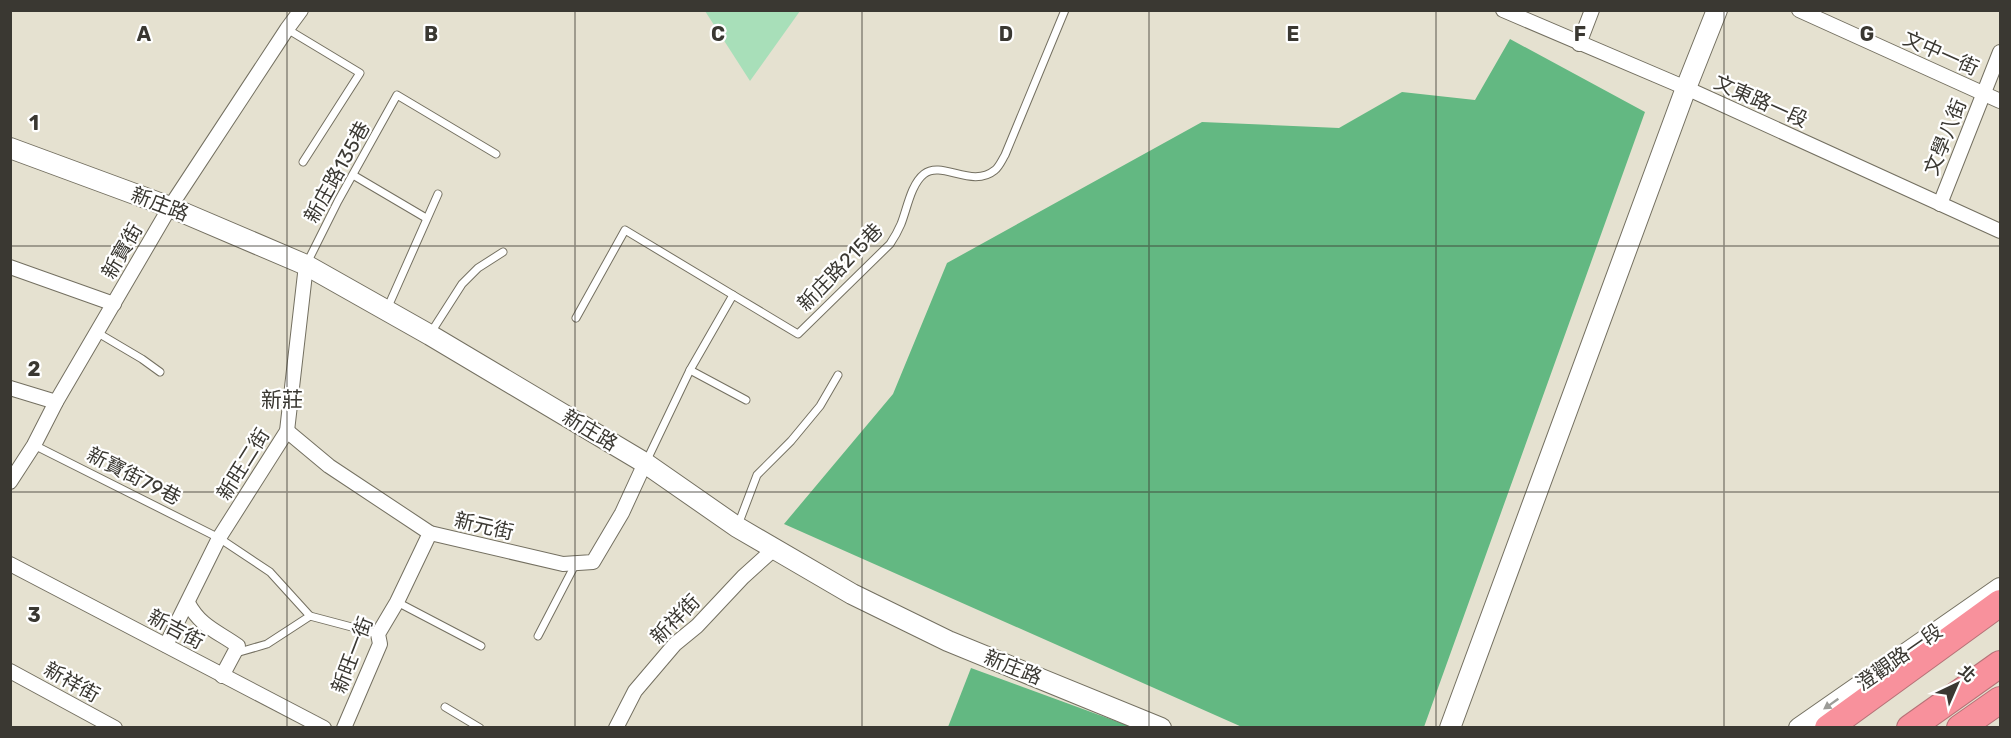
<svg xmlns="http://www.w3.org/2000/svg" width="2011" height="738" viewBox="0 0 2011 738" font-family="Rubik,'Noto Sans TC',sans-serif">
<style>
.green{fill:#a8dfb9}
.forest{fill:#63b882}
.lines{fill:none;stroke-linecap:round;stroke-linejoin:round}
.lane-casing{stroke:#747061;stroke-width:9}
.street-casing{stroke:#747061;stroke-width:16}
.secondary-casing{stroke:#747061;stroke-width:22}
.highway-casing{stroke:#b67277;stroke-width:28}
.lane{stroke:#fff;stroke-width:7}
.street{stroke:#fff;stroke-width:14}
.secondary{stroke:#fff;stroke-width:20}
.highway{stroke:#f8919c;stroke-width:26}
.oneway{fill:#9c9c98}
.grid{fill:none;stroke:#3a3832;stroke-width:1.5;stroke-opacity:0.55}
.labels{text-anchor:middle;stroke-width:4.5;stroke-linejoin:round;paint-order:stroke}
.street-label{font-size:20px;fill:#3a3832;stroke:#fff}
.neighbourhood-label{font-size:21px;fill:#3a3832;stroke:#fff}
.grid-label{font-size:20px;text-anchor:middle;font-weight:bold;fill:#3a3832;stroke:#fff;stroke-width:4.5;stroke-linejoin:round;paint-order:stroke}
</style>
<rect width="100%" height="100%" fill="#e5e1d0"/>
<polygon class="green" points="705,11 800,11 750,81"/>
<g class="forest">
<polygon points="1510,39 1645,112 1424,727 1242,727 784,524 893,394 947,263 1202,122 1339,128 1402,92 1475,100"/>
<polygon points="971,668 1132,727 948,727"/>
</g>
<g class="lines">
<defs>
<g id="lane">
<polyline points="287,29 360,73 303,162"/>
<polyline points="353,175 426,218"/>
<polyline points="307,263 338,201 397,95 496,154"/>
<polyline points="387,309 438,194"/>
<polyline points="576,318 625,230 733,295"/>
<polyline points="98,333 142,359 160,372"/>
<polyline points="430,334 462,284 478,268 503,252"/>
<polyline points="690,370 746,400"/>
<polyline points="34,445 219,538 270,572 310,616 378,634"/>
<path d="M646 462 690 370 733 295 798 334 890 244C894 238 898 231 901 224 907 209 911 184 924 174 942 160 972 189 995 170 999 167 1002 160 1005 155L1065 10"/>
<polyline points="738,525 757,475 791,441 820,406 838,375"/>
<polyline points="397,602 481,646"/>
<polyline points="538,636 576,563"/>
<polyline points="236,653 267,644 310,616"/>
<polyline points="445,707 480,728"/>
</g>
<g id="street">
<polyline points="1503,10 1686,88 2000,231"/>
<polyline points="1799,10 2000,101"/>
<polyline points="1579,44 1592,10"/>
<polyline points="1940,204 2000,52"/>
<polyline points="10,267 114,304"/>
<polyline points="10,388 56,402"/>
<polyline points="287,431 329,466 430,533 563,564 593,562 622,513 645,463"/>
<polyline points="10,482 34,445 56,402 170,207 287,29 301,10"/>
<polyline points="10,564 324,728"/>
<path d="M188 603C201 627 217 631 238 646L222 676"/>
<polyline points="166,645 219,538 287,431 306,265"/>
<polyline points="10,671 115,728"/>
<polyline points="344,728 380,644 378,634 397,602 430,533"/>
<polyline points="616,728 635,691 675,644 697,626 743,577 774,549"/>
</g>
<g id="secondary">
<polyline points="10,148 170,207 306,265 430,335 645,463 737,527 852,594 948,641 1161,728"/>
<polyline points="1450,728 1686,88 1717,10"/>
<polyline points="1799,728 2000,588"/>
</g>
<g id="highway">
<polyline points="1828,728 2000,603"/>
<polyline points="1910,728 2000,664"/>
<polyline points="1960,728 2000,700"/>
</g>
</defs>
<use href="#lane" class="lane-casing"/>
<use href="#street" class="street-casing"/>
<use href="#secondary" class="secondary-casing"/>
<use href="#highway" class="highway-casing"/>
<use href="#lane" class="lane"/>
<use href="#street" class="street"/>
<use href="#secondary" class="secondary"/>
<use href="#highway" class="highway"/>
</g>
<defs><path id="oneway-solid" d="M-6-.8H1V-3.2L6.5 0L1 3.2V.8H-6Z" transform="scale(1.5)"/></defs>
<use class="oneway" href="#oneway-solid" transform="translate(1831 704) rotate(145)"/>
<path class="grid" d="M287 10V728M575 10V728M862 10V728M1149 10V728M1436 10V728M1724 10V728M10 246H2000M10 492H2000"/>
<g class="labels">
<g class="street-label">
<text transform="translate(1941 53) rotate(24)" y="7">文中一街</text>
<text transform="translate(1761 101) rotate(24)" y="7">文東路一段</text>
<text transform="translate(1945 137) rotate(-68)" y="7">文學八街</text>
<text transform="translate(337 172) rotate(-61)" y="7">新庄路135巷</text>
<text transform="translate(160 204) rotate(21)" y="7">新庄路</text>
<text transform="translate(122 251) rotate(-60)" y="7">新寶街</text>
<text transform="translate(840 267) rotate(-46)" y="7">新庄路215巷</text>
<text transform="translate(590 430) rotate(31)" y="7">新庄路</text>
<text transform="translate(243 464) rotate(-58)" y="7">新旺二街</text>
<text transform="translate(134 476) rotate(27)" y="7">新寶街79巷</text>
<text transform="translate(484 526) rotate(13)" y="7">新元街</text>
<text transform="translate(675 619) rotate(-45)" y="7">新祥街</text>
<text transform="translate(176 629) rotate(28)" y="7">新吉街</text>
<text transform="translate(352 655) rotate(-69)" y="7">新旺一街</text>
<text transform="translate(1899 657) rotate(-35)" y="7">澄觀路一段</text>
<text transform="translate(1013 667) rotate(22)" y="7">新庄路</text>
<text transform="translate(72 682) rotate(29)" y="7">新祥街</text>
</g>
<g class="neighbourhood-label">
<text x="282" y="407">新莊</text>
</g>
</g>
<g class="grid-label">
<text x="144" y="41">A</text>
<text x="431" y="41">B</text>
<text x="718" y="41">C</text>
<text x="1006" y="41">D</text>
<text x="1293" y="41">E</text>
<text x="1580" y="41">F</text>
<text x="1867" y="41">G</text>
<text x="34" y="130">1</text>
<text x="34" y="376">2</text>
<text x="34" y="622">3</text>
</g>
<rect width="2011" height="738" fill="none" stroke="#3a3832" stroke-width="24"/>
<g transform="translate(1957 684) rotate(44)" stroke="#ffffff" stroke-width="4.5" paint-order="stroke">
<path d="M0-4.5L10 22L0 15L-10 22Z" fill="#3a3832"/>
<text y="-9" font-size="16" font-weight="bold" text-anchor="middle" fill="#3a3832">北</text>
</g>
</svg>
